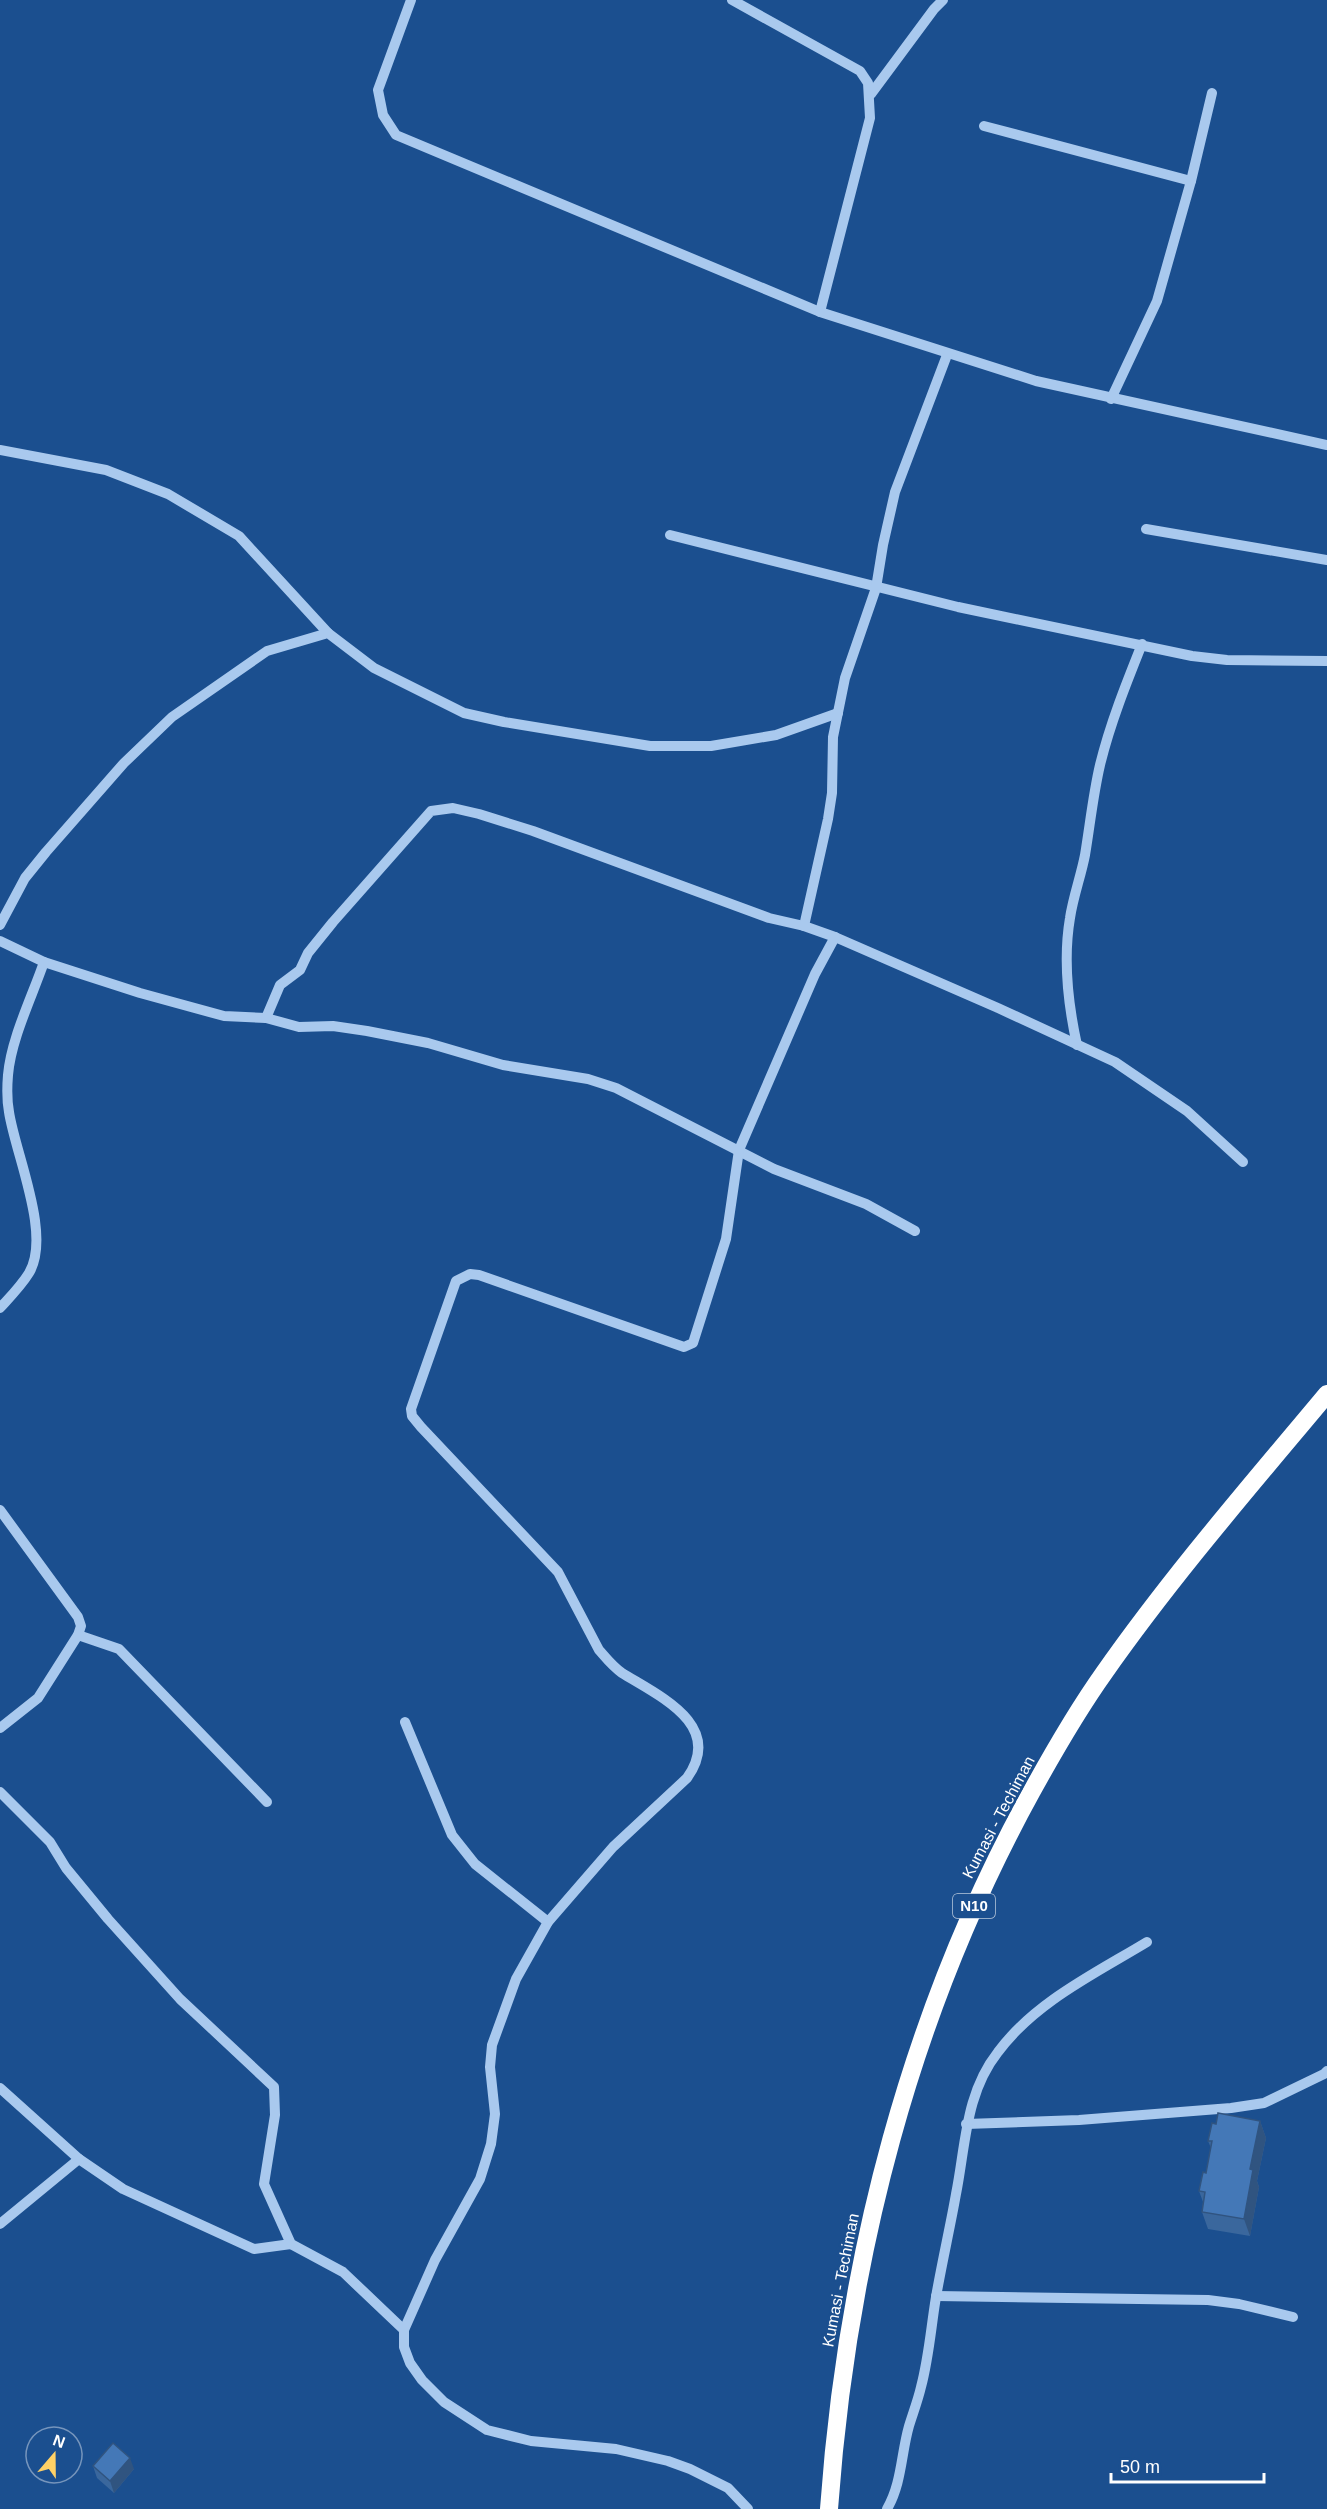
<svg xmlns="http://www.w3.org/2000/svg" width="1327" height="2509" viewBox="0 0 1327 2509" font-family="Arial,sans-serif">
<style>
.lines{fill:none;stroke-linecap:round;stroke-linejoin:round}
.minor{stroke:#a9c9ee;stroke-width:10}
.highway{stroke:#fff;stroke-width:18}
.wall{fill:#3a679d}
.shaded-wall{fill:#305480}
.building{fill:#4478b7;stroke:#305480;stroke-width:1.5}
.labels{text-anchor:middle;stroke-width:5;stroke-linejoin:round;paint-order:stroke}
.shield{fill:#1b4f8f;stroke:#bbcadd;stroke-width:1.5}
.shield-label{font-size:15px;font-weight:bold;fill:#fff}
.street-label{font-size:16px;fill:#fff;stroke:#1b4f8f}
</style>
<rect width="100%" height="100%" fill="#1b4f8f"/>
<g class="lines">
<g class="minor">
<polyline points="411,0 378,90 383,115 396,135 820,312 1036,381 1327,445"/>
<polyline points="732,0 860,71 868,83 870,118 820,312"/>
<polyline points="871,94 934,9 943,0"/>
<polyline points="984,126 1191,181"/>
<polyline points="1111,399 1157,301 1191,181 1212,93"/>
<polyline points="0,450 106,470 168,494 239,536 328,633"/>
<polyline points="1146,529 1327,560"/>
<polyline points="670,535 958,607 1192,656 1227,660 1327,661"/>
<polyline points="0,925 25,878 46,852 124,763 172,717 267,651 328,633 374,668 464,713 504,722 650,746 711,746 776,735 838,713"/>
<polyline points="804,926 828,819 832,793 833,737 845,678 876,588 883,545 895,492 947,355"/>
<polyline points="0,941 44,962 140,993 224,1016 266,1018 299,1027 333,1026 367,1031 428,1043 503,1065 588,1079 616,1088 774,1169 866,1204 915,1231"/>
<polyline points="266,1018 280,985 300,970 308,953 333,922 431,811 453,808 479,814 533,831 769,918 804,926 835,937 998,1008 1115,1062 1187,1111 1243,1162"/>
<path d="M1077 1045C1068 1004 1063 959 1070 918 1073 897 1081 876 1085 855 1090 825 1093 795 1100 765 1110 724 1126 684 1142 644"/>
<path d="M0 1308C10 1297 21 1286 29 1273 52 1235 15 1153 9 1112 7 1101 7 1087 8 1075 11 1039 32 997 44 962"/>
<polyline points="0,1510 78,1617 81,1626 78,1635 38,1698 0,1728"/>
<polyline points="78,1635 119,1649 267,1802"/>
<polyline points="405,1722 452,1835 475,1864 548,1922"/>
<polyline points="0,1792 50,1842 66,1868 108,1919 180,1999 274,2087 275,2115 264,2184 291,2244 343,2272 404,2330"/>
<polyline points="0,2088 79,2159 123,2189 254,2249 291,2244"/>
<polyline points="966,2124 1079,2120 1231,2108 1264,2103 1324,2074 1327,2071"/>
<polyline points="0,2224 79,2159"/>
<polyline points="936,2296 1208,2300 1239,2304 1293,2317"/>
<path d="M748 2509 728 2488 690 2469 668 2461 616 2449 531 2441 487 2430 444 2402 422 2380 410 2363 404 2347V2330L435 2260 480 2179 491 2144 495 2114 490 2067 492 2045 516 1979 548 1922 613 1847 687 1778C725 1725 659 1696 622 1673 613 1667 606 1658 599 1650L558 1572 421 1427 412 1416 411 1409 456 1281 470 1274 479 1275 684 1347 693 1343 726 1239 739 1150 815 974 835 937"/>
<path d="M887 2509C902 2483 901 2454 909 2426 913 2413 918 2400 921 2387 929 2357 931 2327 936 2297 942 2262 950 2228 956 2194 966 2144 965 2094 998 2052 1035 2002 1096 1973 1147 1942"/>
</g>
<path class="highway" d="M829 2509C847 2258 910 2012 1032 1791 1054 1751 1077 1711 1104 1673 1172 1576 1251 1485 1327 1394"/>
</g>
<g class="wall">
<polygon points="1260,2121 1266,2138 1257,2181 1259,2187 1250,2236 1208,2229 1202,2212 1203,2202 1199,2191 1206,2173 1211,2148 1208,2141 1216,2124"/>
<polygon points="93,2466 134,2469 114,2493 97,2478"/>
</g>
<g class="shaded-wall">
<polygon points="1260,2121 1266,2138 1257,2181 1259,2187 1250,2236 1244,2219 1250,2169"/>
<polygon points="130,2458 134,2469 114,2493 110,2481"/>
</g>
<g class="building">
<polygon points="1218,2113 1260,2121 1250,2169 1253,2170 1244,2219 1202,2212 1205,2192 1199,2191 1203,2172 1206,2173 1212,2141 1208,2141 1212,2123 1216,2124"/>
<polygon points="113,2443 130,2458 110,2481 93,2466"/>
</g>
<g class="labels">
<rect class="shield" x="953" y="1894" width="42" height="24" rx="4.5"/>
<g class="shield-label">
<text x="974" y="1911">N10</text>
</g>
<g class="street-label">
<text transform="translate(998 1817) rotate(-62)" y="6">Kumasi - Techiman</text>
<text transform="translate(840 2280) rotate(-79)" y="6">Kumasi - Techiman</text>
</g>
</g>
<g transform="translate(54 2455) rotate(20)"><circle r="28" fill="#1b4f8f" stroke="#7695bc" stroke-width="1.5"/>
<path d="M0-4.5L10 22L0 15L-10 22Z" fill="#ffd166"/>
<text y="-9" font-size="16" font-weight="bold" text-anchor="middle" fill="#ffffff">N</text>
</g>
<path d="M1111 2473v9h153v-9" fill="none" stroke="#ffffff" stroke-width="3"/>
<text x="1120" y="2473" font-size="18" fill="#ffffff" stroke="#1b4f8f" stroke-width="4.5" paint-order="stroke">50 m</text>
</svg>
